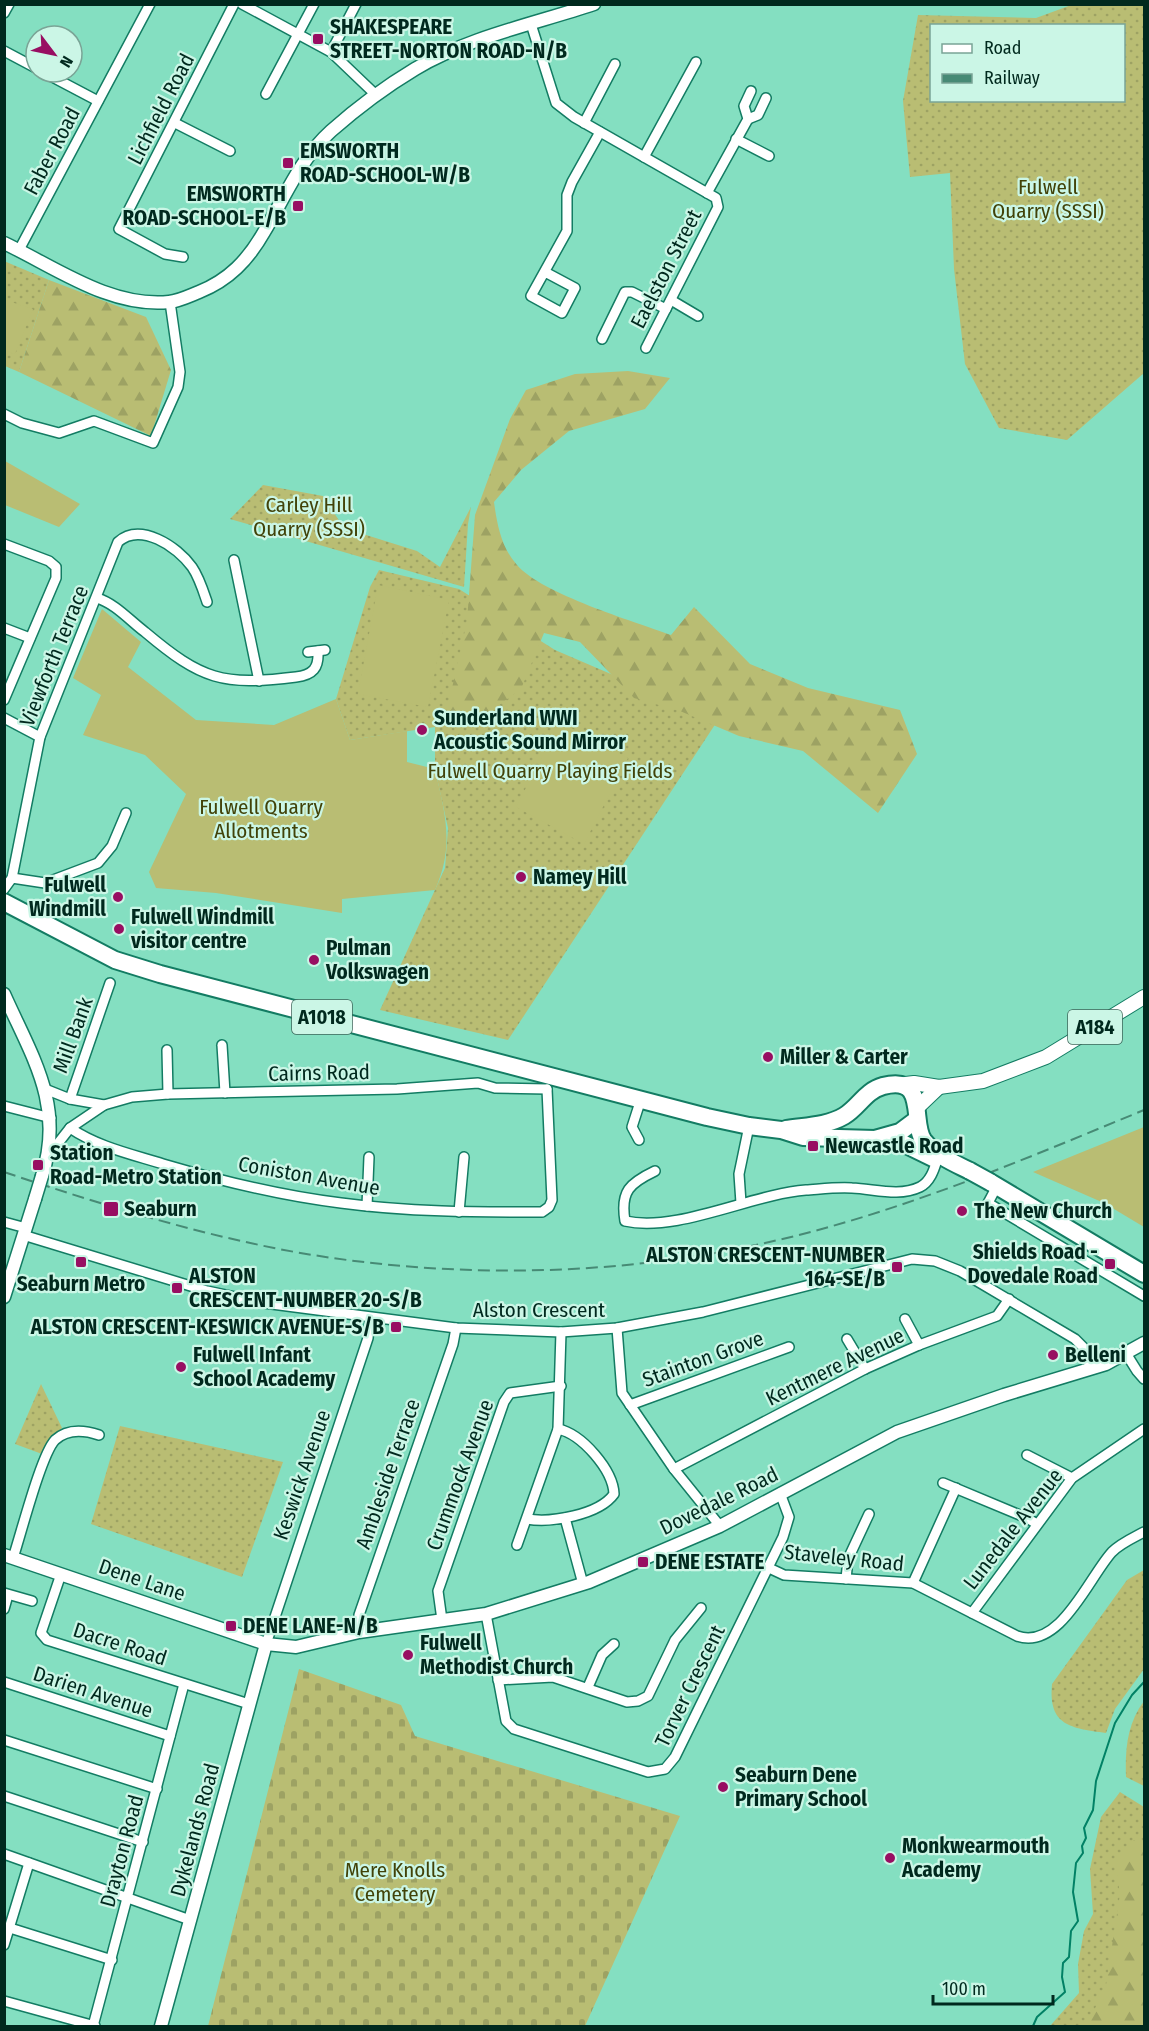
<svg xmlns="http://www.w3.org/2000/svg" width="1149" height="2031" viewBox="0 0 1149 2031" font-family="'Fira Sans Condensed',sans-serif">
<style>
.grass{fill:url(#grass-dots);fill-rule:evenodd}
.forest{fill:url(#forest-firs)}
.cemetery{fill:url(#cemetery-stones)}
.garden{fill:#b9bd73}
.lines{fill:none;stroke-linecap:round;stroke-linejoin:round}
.stream{stroke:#018165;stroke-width:2}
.street-casing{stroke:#137c63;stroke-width:12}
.secondary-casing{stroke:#137c63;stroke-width:15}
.primary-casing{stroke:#137c63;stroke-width:16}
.highway-casing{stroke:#137c63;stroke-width:20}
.street{stroke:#fff;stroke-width:9}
.secondary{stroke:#fff;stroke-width:12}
.primary{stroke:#fff;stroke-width:14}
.highway{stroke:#fff;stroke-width:16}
.rail{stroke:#478a75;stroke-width:2;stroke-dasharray:12 6;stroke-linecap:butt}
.secondary-bridge-casing{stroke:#137c63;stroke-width:15;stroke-linecap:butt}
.highway-bridge-casing{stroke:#137c63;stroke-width:20;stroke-linecap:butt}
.secondary-bridge{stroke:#fff;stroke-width:12}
.highway-bridge{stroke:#fff;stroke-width:16}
.poi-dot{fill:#980e62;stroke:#cbf6e6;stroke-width:2}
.labels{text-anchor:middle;stroke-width:4.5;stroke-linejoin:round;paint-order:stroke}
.shield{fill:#cbf6e6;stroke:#3d665a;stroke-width:1.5}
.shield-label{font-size:20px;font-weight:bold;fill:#00291e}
.poi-label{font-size:21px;font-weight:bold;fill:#00291e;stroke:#cbf6e6;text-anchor:start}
.street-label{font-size:21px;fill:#00291e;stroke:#cbf6e6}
.park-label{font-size:21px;fill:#414208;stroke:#cbf6e6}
</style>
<defs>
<pattern id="grass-dots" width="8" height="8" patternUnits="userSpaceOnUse" patternTransform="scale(1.5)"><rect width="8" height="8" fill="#b9bd73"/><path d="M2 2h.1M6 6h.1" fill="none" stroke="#9da263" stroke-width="1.8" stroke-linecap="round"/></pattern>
<pattern id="forest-firs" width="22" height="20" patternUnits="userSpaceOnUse" patternTransform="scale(1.5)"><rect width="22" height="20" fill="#b9bd73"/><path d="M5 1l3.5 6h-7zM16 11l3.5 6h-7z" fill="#9da263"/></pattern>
<pattern id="cemetery-stones" width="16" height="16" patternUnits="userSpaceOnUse" patternTransform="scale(1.5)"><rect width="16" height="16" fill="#b9bd73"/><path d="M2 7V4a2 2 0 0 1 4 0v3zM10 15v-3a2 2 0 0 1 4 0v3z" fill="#9da263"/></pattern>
</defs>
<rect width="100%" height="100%" fill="#84dfc1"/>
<g class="grass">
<path d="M1074 4 1144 5V373L1067 440 999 428 965 364 954 269 950 173 910 177 903 101 918 15 1036 18ZM932 26H1124V100H932Z"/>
<polygon points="4,261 49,280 19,372 5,366"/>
<polygon points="263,485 323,496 344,528 417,551 440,567 471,507 468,524 464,587 230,519"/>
<polygon points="379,570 459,589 555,650 718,720 508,1040 380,1010 445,868 448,828 435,769 435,727 350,740 336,699 370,587"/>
<polygon points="41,1384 62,1428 50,1439 42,1454 15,1444"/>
<polygon points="120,1426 283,1462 242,1577 91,1524"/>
<path d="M1144 1570V1669L1115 1709 1106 1733C1071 1728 1048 1726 1052 1684L1127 1580Z"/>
<path d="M1144 1701V1786L1126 1777C1125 1749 1127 1724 1144 1701Z"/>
<polygon points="1120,1792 1144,1807 1144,2026 1050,2026 1079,1993 1078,1964 1084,1931 1093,1914 1090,1869 1101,1817"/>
</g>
<g class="forest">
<polygon points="49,280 146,317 171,370 151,436 19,372"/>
<path d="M628 371 670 378 645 409 569 431 521 470 494 502C497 524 501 547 517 565 542 594 633 621 671 635L694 607 750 664 808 688 900 710 917 754 878 813 803 751 739 736 680 711 634 698 580 642 544 633 521 689 484 716 444 724 467 621 475 515 510 419 526 390 575 374Z"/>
<polygon points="1134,1840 1144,1842 1144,2026 1083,2026 1089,2021 1106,1985 1120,1894 1115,1861"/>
</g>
<polygon class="cemetery" points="299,1669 401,1705 415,1736 680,1816 585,2026 208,2026"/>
<g class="garden">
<polygon points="5,300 33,309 15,354 5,351"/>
<polygon points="4,461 5,461 80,504 59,527 5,505"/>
<polygon points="378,585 449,600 428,707 358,694"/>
<path d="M102 609 141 642 128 667 196 720 274 725 336 699 350 740 407 731V762L435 769C445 814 455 845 435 890L342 899V913L216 893 156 888 149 872 186 794 145 755 83 735 101 695 73 678Z"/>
<polygon points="560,722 628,758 584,844 516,807"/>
<polygon points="1144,1127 1144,1227 1104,1203 1033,1172"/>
</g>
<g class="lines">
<polyline class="stream" points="1033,2026 1037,2017 1065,1992 1062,1977 1063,1963 1069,1957 1071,1931 1078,1921 1073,1892 1076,1863 1083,1853 1082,1846 1086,1838 1084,1828 1093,1810 1096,1781 1115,1723 1132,1695 1144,1682"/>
<defs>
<g id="street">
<polyline points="242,4 331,52 376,95"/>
<polyline points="4,13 9,4"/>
<polyline points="531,24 556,103 574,117 716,198 718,207 646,348"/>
<polyline points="4,51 36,68"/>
<polyline points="331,52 356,4"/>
<polyline points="43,72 98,101"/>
<polyline points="266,94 314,4"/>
<polyline points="748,119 758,115 766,98"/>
<polyline points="175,123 230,151"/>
<polyline points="584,123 615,64"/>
<polyline points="736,139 769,156"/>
<polyline points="644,157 696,62"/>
<polyline points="707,193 748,119 744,106 751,91"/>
<polyline points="19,250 150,4"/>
<polyline points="183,257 165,254 119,229 234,4"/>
<polyline points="545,272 575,288 562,313 531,296 567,231 567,195 572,182 600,132"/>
<polyline points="671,300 698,316"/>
<polyline points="602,339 625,292 632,292 666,309"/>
<polyline points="4,414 22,423 59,433 94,421 153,443 178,387 180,372 170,302"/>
<polyline points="4,544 49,561 56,567 56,578 4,700"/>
<polyline points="234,560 259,681"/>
<path d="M97 598C116 604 129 620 145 632 202 680 222 686 296 677 313 675 319 668 318 651"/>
<polyline points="4,628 30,638"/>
<polyline points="308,652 325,650"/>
<polyline points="4,718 40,737"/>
<polyline points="12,878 45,883 98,863 112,846 126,813"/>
<path d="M4 889 12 878 40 737 118 542C140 522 177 546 192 567 199 577 203 590 207 602"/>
<polyline points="222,1045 225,1093"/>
<polyline points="167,1050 168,1094"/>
<polyline points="45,1089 70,1099 104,1105 70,1128 48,1156"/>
<polyline points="70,1099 110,983"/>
<polyline points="104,1105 132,1097 168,1094 397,1089 478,1083 495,1088 547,1089"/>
<polyline points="4,1106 51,1118"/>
<path d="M70 1128C98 1147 131 1154 163 1164 221 1181 282 1196 341 1203 408 1212 475 1212 542 1212L549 1207 552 1200 547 1089"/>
<polyline points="639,1140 632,1127 641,1099"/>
<path d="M655 1171C630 1183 620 1191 625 1221 677 1233 752 1194 806 1190 821 1189 837 1187 852 1188 875 1189 899 1197 920 1187 930 1182 934 1170 937 1160"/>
<polyline points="997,1186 988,1203 1144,1296"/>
<polyline points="741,1203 739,1174 749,1126"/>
<polyline points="367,1206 369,1157"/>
<polyline points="459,1212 464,1157"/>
<polyline points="4,1222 26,1228"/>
<polyline points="23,1235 207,1291 264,1303 456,1328 561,1332 617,1328 703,1312 912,1259 935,1261 960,1271 1075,1339 1083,1347 1091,1369"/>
<polyline points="905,1319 919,1345"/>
<polyline points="617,1328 622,1393 674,1469 720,1526"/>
<polyline points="847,1339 865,1369"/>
<polyline points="1127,1355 1137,1371 1144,1379"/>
<polyline points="630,1405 789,1347"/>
<polyline points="1027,1455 1072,1478"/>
<polyline points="674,1469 865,1369 919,1345 997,1316 1009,1299"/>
<polyline points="943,1483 1027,1518 1037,1524"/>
<polyline points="565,1518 583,1584"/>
<path d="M527 1519C551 1523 599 1515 614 1494 613 1470 582 1434 558 1429"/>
<polyline points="517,1545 558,1429 561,1332"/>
<path d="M13 1558C21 1534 41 1455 55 1440 68 1428 84 1430 99 1435"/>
<path d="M769 1568 784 1575 913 1583 1017 1636C1060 1651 1089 1577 1112 1552 1121 1543 1133 1538 1144 1532"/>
<polyline points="61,1574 41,1633 47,1640 249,1704"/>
<polyline points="846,1579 848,1559 869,1514"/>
<polyline points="913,1583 956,1488"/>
<polyline points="4,1593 32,1601"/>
<polyline points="4,1609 8,1595"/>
<polyline points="972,1613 1072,1478 1144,1429"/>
<polyline points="486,1614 506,1721 514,1729 648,1772 665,1769 675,1757 783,1537 789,1517 780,1493"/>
<polyline points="442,1620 438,1591 504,1402 510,1393 561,1386"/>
<polyline points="359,1632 359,1615 453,1344 456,1328"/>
<polyline points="266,1644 368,1338 370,1319"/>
<polyline points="498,1680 553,1677 627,1702 638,1701 648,1696 675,1640 701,1608"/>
<polyline points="4,1682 170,1736"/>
<polyline points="588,1687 602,1655 614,1644"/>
<polyline points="4,1740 157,1789"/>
<polyline points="4,1796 143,1842"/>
<polyline points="4,1854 190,1920"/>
<polyline points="10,1928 112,1960"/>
<polyline points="4,1945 29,1863"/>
<polyline points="4,2001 95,2026"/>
<polyline points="93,2026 184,1684"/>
</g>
<g id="secondary">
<path d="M4 243C55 267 110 308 169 302 179 301 189 296 199 292 229 280 248 260 264 232 285 197 300 159 331 131 357 108 385 87 415 69 469 37 534 24 594 4"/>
<path d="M4 994C32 1057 65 1105 42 1176"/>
<polyline points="4,1297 35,1199"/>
<polyline points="4,1555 266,1644 296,1647 359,1632 486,1614 589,1582 720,1526 897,1432 1004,1395 1106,1364 1144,1343"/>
<polyline points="161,2026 266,1644"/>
</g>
<g id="primary">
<polyline points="897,1085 914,1083 939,1087 983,1081 1046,1057 1144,997"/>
<polyline points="918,1107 939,1087"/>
</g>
<g id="highway">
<polyline points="4,902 115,960 160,974 707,1117 749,1126 781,1130 803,1137 875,1139 900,1132 916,1120"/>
<path d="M786 1129C804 1126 827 1126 844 1116 859 1107 865 1091 883 1086 929 1074 910 1124 924 1141 935 1155 954 1163 970 1171"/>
<polyline points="890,1137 933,1158"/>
<polyline points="990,1182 1144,1274"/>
</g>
</defs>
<use href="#street" class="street-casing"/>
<use href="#secondary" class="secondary-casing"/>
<use href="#primary" class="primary-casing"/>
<use href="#highway" class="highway-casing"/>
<use href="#street" class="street"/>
<use href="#secondary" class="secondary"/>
<use href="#primary" class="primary"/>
<use href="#highway" class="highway"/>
<path class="rail" d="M4 1172C100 1204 196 1234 295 1252 449 1279 613 1277 765 1243 897 1214 1020 1161 1144 1110"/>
<defs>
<polyline id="secondary-bridge" points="35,1199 42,1176"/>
<polyline id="highway-bridge" points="970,1171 990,1182"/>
</defs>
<use href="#secondary-bridge" class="secondary-bridge-casing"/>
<use href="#highway-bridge" class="highway-bridge-casing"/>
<use href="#secondary-bridge" class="secondary-bridge"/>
<use href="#highway-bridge" class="highway-bridge"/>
</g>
<g class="poi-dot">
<rect x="312" y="33" width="12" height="12" rx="3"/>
<rect x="282" y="157" width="12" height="12" rx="3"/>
<rect x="292" y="200" width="12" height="12" rx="3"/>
<circle cx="422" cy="730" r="6"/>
<circle cx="521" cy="877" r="6"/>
<circle cx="118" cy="897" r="6"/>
<circle cx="119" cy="929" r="6"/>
<circle cx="314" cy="960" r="6"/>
<circle cx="768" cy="1057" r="6"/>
<rect x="807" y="1140" width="12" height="12" rx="3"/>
<rect x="32" y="1159" width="12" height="12" rx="3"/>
<rect x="103" y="1201" width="16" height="16" rx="3"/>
<circle cx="962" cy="1211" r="6"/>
<rect x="75" y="1256" width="12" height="12" rx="3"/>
<rect x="1104" y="1258" width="12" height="12" rx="3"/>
<rect x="891" y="1261" width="12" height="12" rx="3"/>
<rect x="171" y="1282" width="12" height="12" rx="3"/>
<rect x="390" y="1321" width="12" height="12" rx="3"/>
<circle cx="1053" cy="1355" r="6"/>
<circle cx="181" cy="1367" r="6"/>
<rect x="637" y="1556" width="12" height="12" rx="3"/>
<rect x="225" y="1620" width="12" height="12" rx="3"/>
<circle cx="408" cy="1655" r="6"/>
<circle cx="723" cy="1787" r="6"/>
<circle cx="890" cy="1858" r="6"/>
</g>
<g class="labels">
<g class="shield">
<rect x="292" y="1000" width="60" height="34" rx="4.5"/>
<rect x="1068" y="1010" width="54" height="34" rx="4.5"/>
</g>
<g class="shield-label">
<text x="322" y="1024">A1018</text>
<text x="1095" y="1034">A184</text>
</g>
<g class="poi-label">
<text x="330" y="34">SHAKESPEARE<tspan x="330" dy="24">STREET-NORTON ROAD-N/B</tspan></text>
<text x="300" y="158">EMSWORTH<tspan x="300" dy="24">ROAD-SCHOOL-W/B</tspan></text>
<text x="286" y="201" text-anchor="end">EMSWORTH<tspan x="286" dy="24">ROAD-SCHOOL-E/B</tspan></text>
<text x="434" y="725">Sunderland WWI<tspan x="434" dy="24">Acoustic Sound Mirror</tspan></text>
<text x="533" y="884">Namey Hill</text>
<text x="106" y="892" text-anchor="end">Fulwell<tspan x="106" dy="24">Windmill</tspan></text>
<text x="131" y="924">Fulwell Windmill<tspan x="131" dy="24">visitor centre</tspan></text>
<text x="326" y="955">Pulman<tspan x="326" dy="24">Volkswagen</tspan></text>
<text x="780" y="1064">Miller &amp; Carter</text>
<text x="825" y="1153">Newcastle Road</text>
<text x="50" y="1160">Station<tspan x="50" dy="24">Road-Metro Station</tspan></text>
<text x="124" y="1216">Seaburn</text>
<text x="974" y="1218">The New Church</text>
<text x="1098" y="1259" text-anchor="end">Shields Road -<tspan x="1098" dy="24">Dovedale Road</tspan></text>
<text x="885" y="1262" text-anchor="end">ALSTON CRESCENT-NUMBER<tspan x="885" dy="24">164-SE/B</tspan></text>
<text x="189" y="1283">ALSTON<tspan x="189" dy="24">CRESCENT-NUMBER 20-S/B</tspan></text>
<text x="81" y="1291" text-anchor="middle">Seaburn Metro</text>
<text x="384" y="1334" text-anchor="end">ALSTON CRESCENT-KESWICK AVENUE-S/B</text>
<text x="193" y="1362">Fulwell Infant<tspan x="193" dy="24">School Academy</tspan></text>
<text x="1065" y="1362">Belleni</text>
<text x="655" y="1569">DENE ESTATE</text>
<text x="243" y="1633">DENE LANE-N/B</text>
<text x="420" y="1650">Fulwell<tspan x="420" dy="24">Methodist Church</tspan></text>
<text x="735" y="1782">Seaburn Dene<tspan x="735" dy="24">Primary School</tspan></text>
<text x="902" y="1853">Monkwearmouth<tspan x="902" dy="24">Academy</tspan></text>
</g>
<g class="street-label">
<text transform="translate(161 109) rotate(-63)" y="7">Lichfield Road</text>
<text transform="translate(52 151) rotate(-62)" y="7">Faber Road</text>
<text transform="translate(666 269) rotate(-63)" y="7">Eaelston Street</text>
<text transform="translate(54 656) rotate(-68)" y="7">Viewforth Terrace</text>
<text transform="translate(73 1035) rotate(-70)" y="7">Mill Bank</text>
<text transform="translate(319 1073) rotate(-1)" y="7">Cairns Road</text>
<text transform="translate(309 1176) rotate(10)" y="7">Coniston Avenue</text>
<text x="539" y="1317">Alston Crescent</text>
<text transform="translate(703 1359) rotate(-20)" y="7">Stainton Grove</text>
<text transform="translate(835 1367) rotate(-26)" y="7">Kentmere Avenue</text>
<text transform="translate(388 1474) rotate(-71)" y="7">Ambleside Terrace</text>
<text transform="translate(302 1475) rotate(-71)" y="7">Keswick Avenue</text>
<text transform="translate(460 1475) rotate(-70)" y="7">Crummock Avenue</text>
<text transform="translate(719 1501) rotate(-26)" y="7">Dovedale Road</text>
<text transform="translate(1013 1529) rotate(-52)" y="7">Lunedale Avenue</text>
<text transform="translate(844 1558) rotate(6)" y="7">Staveley Road</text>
<text transform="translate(142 1580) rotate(19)" y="7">Dene Lane</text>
<text transform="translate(120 1644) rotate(18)" y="7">Dacre Road</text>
<text transform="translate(690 1686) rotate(-64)" y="7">Torver Crescent</text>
<text transform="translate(93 1692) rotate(18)" y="7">Darien Avenue</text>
<text transform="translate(195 1830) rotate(-75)" y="7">Dykelands Road</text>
<text transform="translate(122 1851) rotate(-75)" y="7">Drayton Road</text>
</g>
<g class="park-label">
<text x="1048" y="194">Fulwell<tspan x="1048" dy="24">Quarry (SSSI)</tspan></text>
<text x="309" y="512">Carley Hill<tspan x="309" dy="24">Quarry (SSSI)</tspan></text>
<text x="550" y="778">Fulwell Quarry Playing Fields</text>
<text x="261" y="814">Fulwell Quarry<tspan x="261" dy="24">Allotments</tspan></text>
<text x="395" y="1877">Mere Knolls<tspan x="395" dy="24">Cemetery</tspan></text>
</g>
</g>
<rect width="1149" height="2031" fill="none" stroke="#00291e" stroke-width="12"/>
<rect x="930" y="24" width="195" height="78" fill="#cbf6e6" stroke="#7aa496" stroke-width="1.5"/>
<rect x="942" y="44" width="30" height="9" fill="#ffffff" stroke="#7aa496" stroke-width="1.5"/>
<text x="984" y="54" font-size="18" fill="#00291e">Road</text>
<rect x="942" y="74" width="30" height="9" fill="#478a75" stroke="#7aa496" stroke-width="1.5"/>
<text x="984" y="84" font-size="18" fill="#00291e">Railway</text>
<g transform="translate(54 54) rotate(122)"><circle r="28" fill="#cbf6e6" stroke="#7aa496" stroke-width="1.5"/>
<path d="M0-4.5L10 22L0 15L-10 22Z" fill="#980e62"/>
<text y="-9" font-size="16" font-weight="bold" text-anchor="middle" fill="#00291e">N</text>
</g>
<path d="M933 1995v9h120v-9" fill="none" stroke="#00291e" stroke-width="3"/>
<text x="942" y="1995" font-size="18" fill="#00291e" stroke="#cbf6e6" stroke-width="4.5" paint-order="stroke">100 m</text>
</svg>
